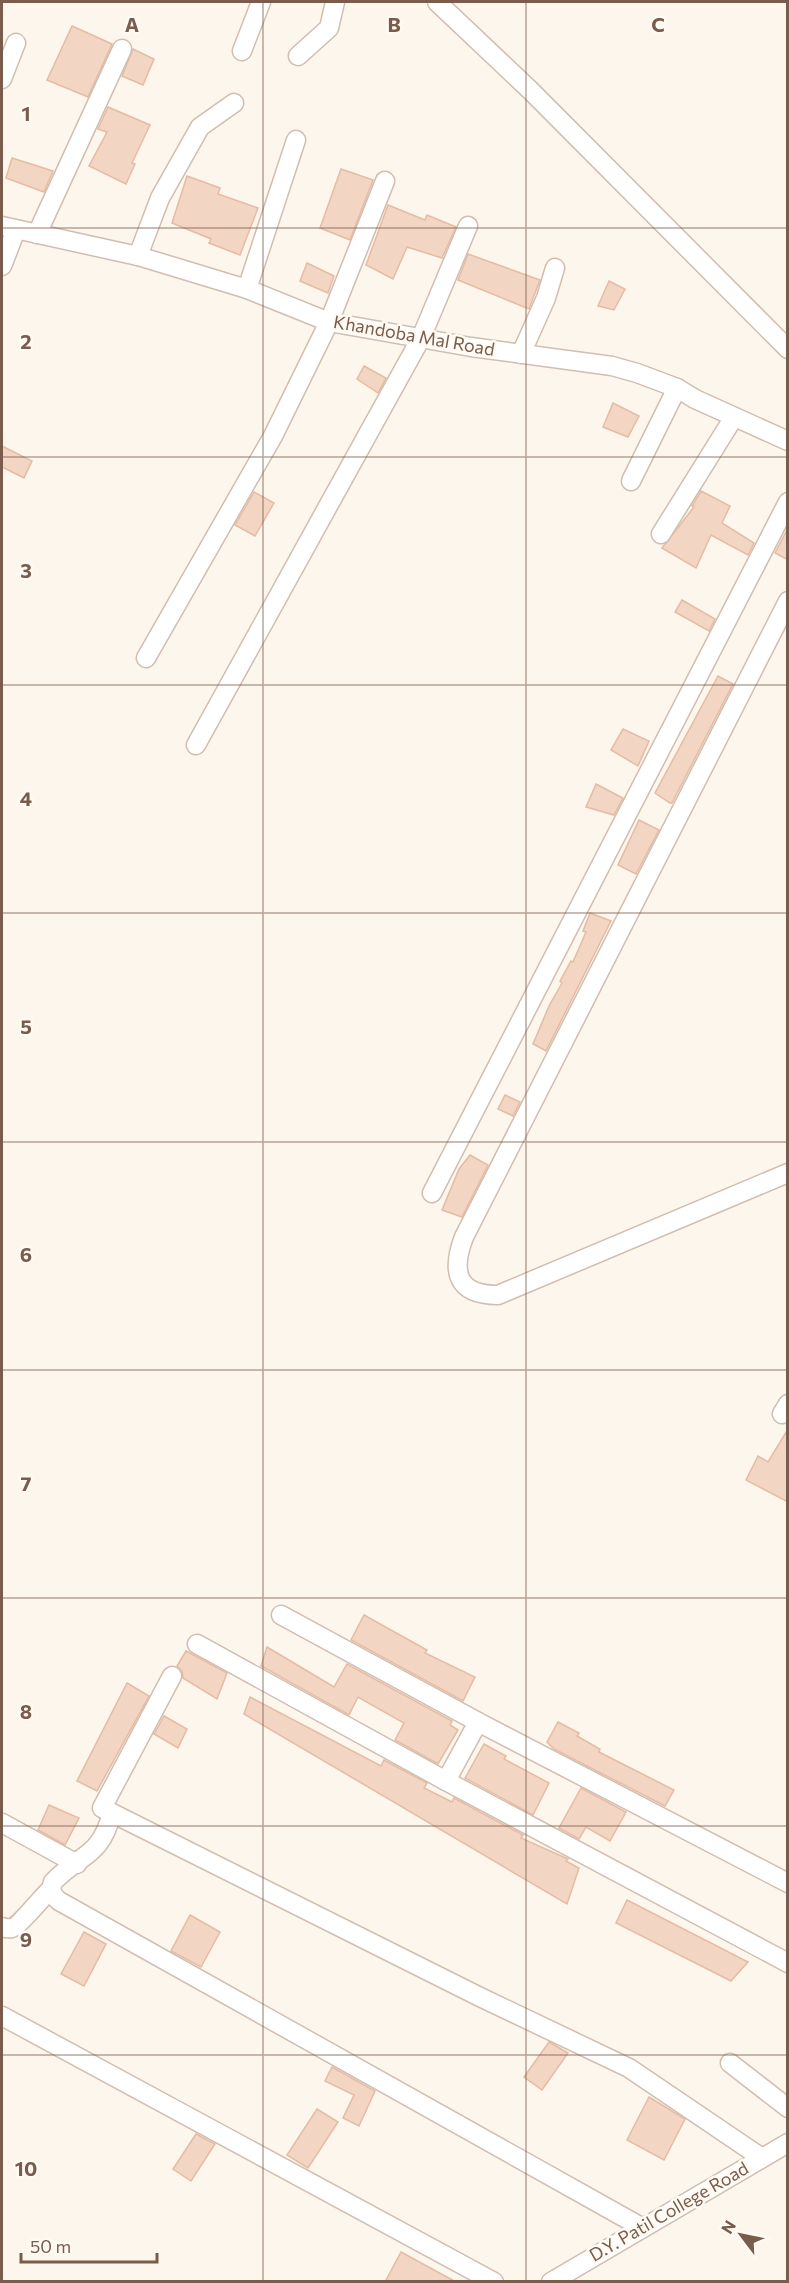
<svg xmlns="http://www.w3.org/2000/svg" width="789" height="2283" viewBox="0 0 789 2283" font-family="Commissioner,sans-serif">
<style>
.building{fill:#f3d5c3;stroke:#e6bba3;stroke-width:1.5}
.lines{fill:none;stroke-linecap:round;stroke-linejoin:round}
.minor-casing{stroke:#d1beb0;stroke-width:21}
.minor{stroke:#fff;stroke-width:18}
.grid{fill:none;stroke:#7a5c4d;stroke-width:1.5;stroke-opacity:0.55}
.labels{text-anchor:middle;stroke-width:5;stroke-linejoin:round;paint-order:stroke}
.street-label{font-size:18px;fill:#7a5c4d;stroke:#fffaf3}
.grid-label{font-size:20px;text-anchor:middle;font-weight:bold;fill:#7a5c4d;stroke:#fffaf3;stroke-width:5;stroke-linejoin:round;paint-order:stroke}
</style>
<rect width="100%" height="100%" fill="#fdf6ec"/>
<g class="building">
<polygon points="72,26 112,44 88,97 47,80"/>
<polygon points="133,49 154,59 143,85 122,76"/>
<polygon points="108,107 150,125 132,163 135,164 126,184 89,166 107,132 98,129"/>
<polygon points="12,158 53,171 44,192 6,178"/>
<polygon points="341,169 373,180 350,240 320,228"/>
<polygon points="187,176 220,188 218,194 258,208 240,255 209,243 211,239 172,223"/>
<polygon points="388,205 425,220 427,215 456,227 442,258 407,247 393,279 366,265"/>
<polygon points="468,254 540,280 529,309 458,280"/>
<polygon points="307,263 334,276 328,293 300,281"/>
<polygon points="609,281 625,289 614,310 598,306"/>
<polygon points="364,366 386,378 378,393 357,379"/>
<polygon points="613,403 639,416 628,437 603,427"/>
<polygon points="2,446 32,461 24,478 2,467"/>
<polygon points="701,491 730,506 722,523 754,543 748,555 711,535 696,568 662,548 694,507 692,506"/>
<polygon points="254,492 274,503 255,536 235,525"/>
<polygon points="788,528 788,560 775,553"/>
<polygon points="682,600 715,619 709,631 675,612"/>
<polygon points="718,676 733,684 672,803 670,803 655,793"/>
<polygon points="623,729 649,741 638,766 611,750"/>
<polygon points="596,784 623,798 614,815 586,807"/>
<polygon points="639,820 659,830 636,874 618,865"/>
<polygon points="590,913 611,921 546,1051 533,1044 549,1006 562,983 560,981 571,961 573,962 586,932 583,931"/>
<polygon points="505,1095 520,1102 513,1116 498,1109"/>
<polygon points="470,1155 488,1165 462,1217 442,1210 459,1169"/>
<polygon points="788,1429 788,1502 746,1480 758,1456 768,1462"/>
<polygon points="364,1615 427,1650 425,1653 475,1677 463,1701 351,1640"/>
<polygon points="267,1647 334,1687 347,1664 452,1721 450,1725 458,1730 438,1764 395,1740 404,1723 358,1697 349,1715 261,1666"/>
<polygon points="186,1651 227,1673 217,1699 183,1678 182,1671 177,1666"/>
<polygon points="127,1683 149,1696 97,1791 77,1781"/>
<polygon points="250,1697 381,1766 384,1760 427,1783 424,1788 452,1802 454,1798 523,1835 521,1838 568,1859 566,1861 579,1868 567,1904 244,1714"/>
<polygon points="164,1716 187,1729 178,1748 154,1734"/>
<polygon points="558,1722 579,1733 577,1736 600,1749 599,1752 674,1790 665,1806 554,1749 547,1742"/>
<polygon points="484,1744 506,1756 504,1759 549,1783 533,1815 465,1778"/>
<polygon points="581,1788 626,1812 610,1841 586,1827 579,1839 559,1828"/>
<polygon points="49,1805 79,1818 65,1845 38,1830"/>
<polygon points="627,1900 748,1962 731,1981 616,1923"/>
<polygon points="190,1915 220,1932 201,1967 171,1951"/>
<polygon points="84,1932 106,1944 84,1986 61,1974"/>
<polygon points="549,2042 568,2053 542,2090 524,2077"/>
<polygon points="332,2067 375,2091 359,2126 343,2118 354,2095 325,2081"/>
<polygon points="649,2097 685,2119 664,2160 627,2140"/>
<polygon points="317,2109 338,2122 308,2168 287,2155"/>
<polygon points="196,2134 215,2144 191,2181 173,2169"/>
<polygon points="401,2252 456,2282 385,2282"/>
</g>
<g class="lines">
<defs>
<g id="minor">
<polyline points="437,2 530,90 788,349"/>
<polyline points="242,51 261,2"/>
<polyline points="298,56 329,28 335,2"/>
<polyline points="2,79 16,43"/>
<polyline points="2,226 138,256 247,289 329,322 471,347 612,366 637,373 677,388 695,399 788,441"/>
<polyline points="37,234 122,49"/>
<polyline points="138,256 160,198 200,127 234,103"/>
<polyline points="2,266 16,230"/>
<polyline points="247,289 296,140"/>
<polyline points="521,354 546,298 555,268"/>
<polyline points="631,481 677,388"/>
<polyline points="661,534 734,417"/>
<path d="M788 601 464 1237C451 1271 456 1295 498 1295L788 1173"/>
<polyline points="146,658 273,436 329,322 385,181"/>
<polyline points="196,745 421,338 468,226"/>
<polyline points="432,1193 788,502"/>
<polyline points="782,1414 788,1404"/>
<polyline points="281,1615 478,1722"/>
<polyline points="197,1644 446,1781"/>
<polyline points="172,1676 102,1808 480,1997 629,2068 762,2158"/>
<path d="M112 1813C100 1858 81 1853 53 1882 50 1891 52 1895 59 1901L643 2228"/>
<polyline points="2,1823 77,1864"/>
<polyline points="788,1883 478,1722 446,1781 788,1963"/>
<path d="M2 1927C5 1928 8 1929 12 1928 18 1927 43 1896 51 1889"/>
<polyline points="2,2016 494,2282"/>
<polyline points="730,2063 788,2108"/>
<polyline points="551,2282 788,2143"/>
</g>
</defs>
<use href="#minor" class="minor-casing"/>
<use href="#minor" class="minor"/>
</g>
<path class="grid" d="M263 2V2282M526 2V2282M2 228H788M2 457H788M2 685H788M2 913H788M2 1142H788M2 1370H788M2 1598H788M2 1826H788M2 2055H788"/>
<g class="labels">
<g class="street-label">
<text transform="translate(414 336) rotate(10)" y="6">Khandoba Mal Road</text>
<text transform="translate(669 2212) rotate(-30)" y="6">D.Y. Patil College Road</text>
</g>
</g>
<g class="grid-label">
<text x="132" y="32">A</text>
<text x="394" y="32">B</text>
<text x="658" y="32">C</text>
<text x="26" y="121">1</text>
<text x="26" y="349">2</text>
<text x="26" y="578">3</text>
<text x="26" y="806">4</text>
<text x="26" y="1034">5</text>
<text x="26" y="1262">6</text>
<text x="26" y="1491">7</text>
<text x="26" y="1719">8</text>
<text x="26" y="1947">9</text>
<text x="26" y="2176">10</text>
</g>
<rect width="789" height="2283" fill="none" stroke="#7a5c4d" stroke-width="6"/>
<g transform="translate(741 2235) rotate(302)" stroke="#fffaf3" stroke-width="4.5" paint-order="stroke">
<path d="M0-4.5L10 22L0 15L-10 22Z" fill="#7a5c4d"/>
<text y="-9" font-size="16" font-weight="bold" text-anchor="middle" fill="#7a5c4d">N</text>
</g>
<path d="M21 2253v9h136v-9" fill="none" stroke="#7a5c4d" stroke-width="3"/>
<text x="30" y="2253" font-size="18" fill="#7a5c4d" stroke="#fffaf3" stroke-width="4.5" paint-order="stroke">50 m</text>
</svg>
